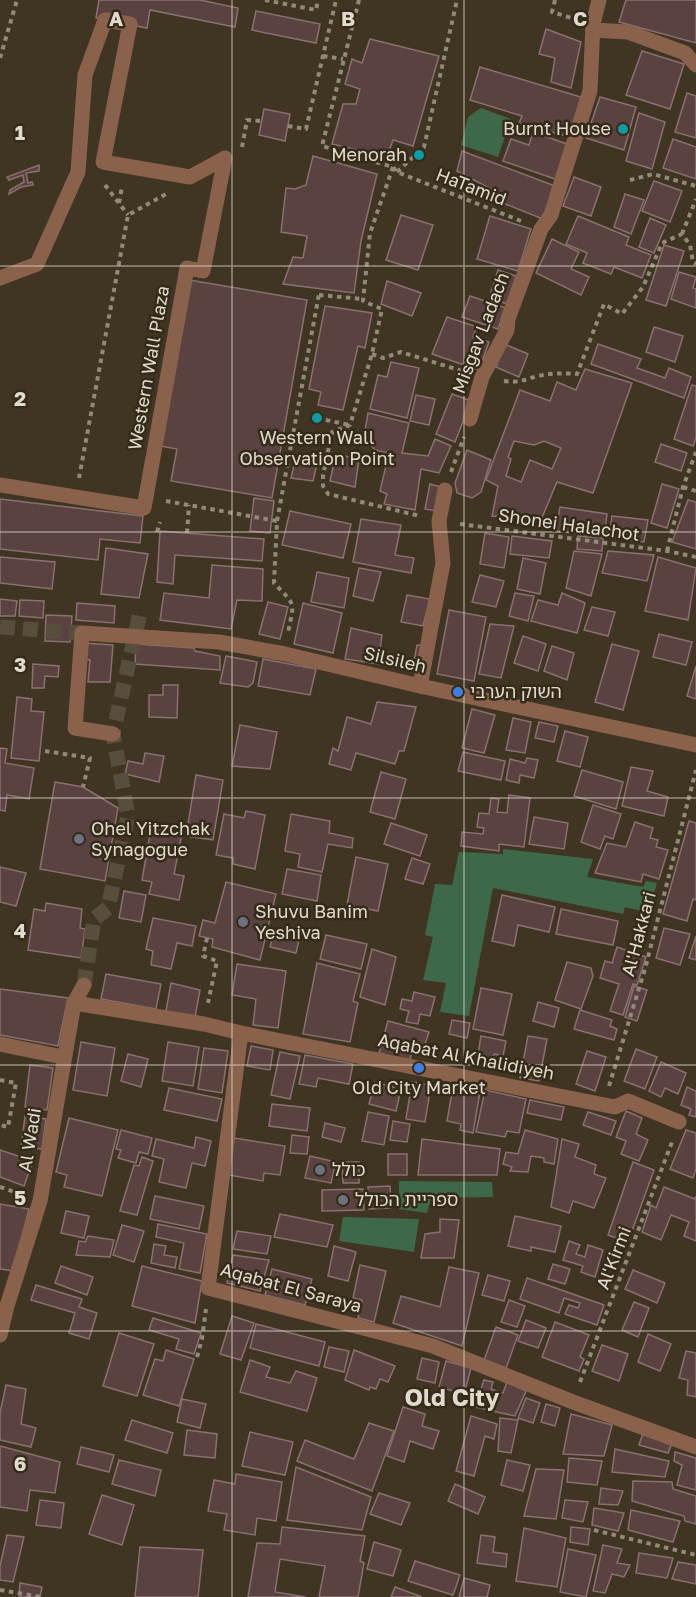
<svg xmlns="http://www.w3.org/2000/svg" width="696" height="1597" viewBox="0 0 696 1597" font-family="'Golos Text','Noto Sans Hebrew',sans-serif">
<style>
.green{fill:#3e684a}
.building{fill:#5a4241;stroke:#8a706f;stroke-width:1.5;fill-rule:evenodd}
.lines{fill:none;stroke-linecap:round;stroke-linejoin:round}
.street-tunnel{stroke:#584e3d;stroke-width:15;stroke-dasharray:15 8;stroke-linecap:butt}
.path{stroke:#91897a;stroke-width:4;stroke-dasharray:4.5 4.5;stroke-linecap:butt}
.street{stroke:#8a624b;stroke-width:15}
.grid{fill:none;stroke:#e0dacf;stroke-width:1.5;stroke-opacity:0.55}
.culture-dot{fill:#0f9aa8;stroke:#352b19;stroke-width:2}
.shop-dot{fill:#3f7fe0;stroke:#352b19;stroke-width:2}
.worship-dot{fill:#6b7280;stroke:#352b19;stroke-width:2}
.labels{text-anchor:middle;stroke-width:5;stroke-linejoin:round;paint-order:stroke}
.poi-label{font-size:18px;fill:#e0dacf;stroke:#352b19;text-anchor:start}
.street-label{font-size:18px;fill:#e0dacf;stroke:#352b19}
.district-label{font-size:24px;font-weight:bold;fill:#e0dacf;stroke:#352b19}
.grid-label{font-size:20px;text-anchor:middle;font-weight:bold;fill:#e0dacf;stroke:#352b19;stroke-width:5;stroke-linejoin:round;paint-order:stroke}
</style>
<rect width="100%" height="100%" fill="#403523"/>
<g class="green">
<polygon points="481,108 511,119 498,157 461,145 468,117"/>
<polygon points="503,849 593,859 587,877 643,887 646,881 657,883 651,904 644,901 641,911 625,907 623,914 493,888 469,1016 440,1012 446,983 423,980 433,937 425,935 435,884 452,885 459,852 503,854"/>
<polygon points="399,1181 492,1182 493,1197 431,1198 427,1213 399,1209"/>
<polygon points="343,1217 419,1219 414,1252 339,1241"/>
</g>
<g class="building">
<polygon points="99,0 200,0 238,8 235,27 150,10 147,28 96,18"/>
<polygon points="626,0 696,0 696,43 619,22"/>
<polygon points="256,11 320,24 316,43 252,30"/>
<polygon points="546,29 581,42 571,88 551,82 555,58 539,54"/>
<polygon points="370,39 439,56 413,146 393,140 387,157 332,144 343,104 356,104 360,89 345,84 352,59 362,63"/>
<polygon points="642,51 684,64 670,109 626,95"/>
<polygon points="480,67 581,97 570,137 519,123 522,116 470,100"/>
<polygon points="687,93 696,96 696,138 675,132"/>
<polygon points="600,97 636,107 624,150 586,138"/>
<polygon points="264,109 290,114 285,141 259,135"/>
<polygon points="639,113 665,122 652,169 626,161"/>
<polygon points="533,132 567,144 555,179 503,161 511,139 529,145"/>
<polygon points="673,139 696,147 696,179 663,168"/>
<polygon points="462,151 555,186 548,214 540,218 503,203 506,197 457,171"/>
<polygon points="313,156 377,174 361,241 354,293 283,284 293,257 303,258 307,236 281,232 286,188 295,189 306,185"/>
<polygon points="39,165 39,171 26,173 28,183 32,182 33,185 21,187 9,194 10,190 24,182 23,175 9,180 7,177"/>
<polygon points="574,177 601,187 591,216 563,206"/>
<polygon points="654,181 682,191 670,222 642,211"/>
<polygon points="625,194 644,200 631,234 614,227"/>
<polygon points="401,215 433,225 418,270 386,260"/>
<polygon points="490,216 531,229 518,271 477,259"/>
<polygon points="578,216 629,237 626,245 651,255 642,278 614,267 611,274 583,263 587,253 566,244"/>
<polygon points="650,218 666,225 654,253 639,247"/>
<polygon points="552,239 579,252 571,269 589,277 581,295 536,273"/>
<polygon points="664,245 684,251 666,306 646,300"/>
<polygon points="498,270 516,276 507,304 489,298"/>
<polygon points="679,272 696,277 693,288 696,289 696,308 671,299"/>
<polygon points="189,280 307,300 272,498 171,481 177,449 160,446"/>
<polygon points="387,281 421,293 412,316 381,304"/>
<polygon points="470,296 506,308 498,329 462,317"/>
<polygon points="325,306 372,313 365,348 358,346 343,410 318,405 321,392 309,389"/>
<polygon points="447,317 477,327 473,337 489,342 479,370 432,354"/>
<polygon points="654,327 683,336 675,362 646,352"/>
<polygon points="504,344 528,354 519,377 496,367"/>
<polygon points="598,344 641,359 637,368 665,378 669,368 691,377 684,398 591,364"/>
<polygon points="391,362 419,368 407,418 370,409 378,375 387,377"/>
<path d="M585 369 632 383 593 493 557 482 541 520 492 516 498 486 486 480 520 390 550 401 557 382 576 390ZM514 441 534 445 544 441 561 448 552 469 530 460 521 482 506 476 511 459 508 457Z"/>
<polygon points="692,385 696,386 696,438 693,446 674,439"/>
<polygon points="452,394 471,401 455,442 436,434"/>
<polygon points="416,395 435,399 429,425 410,421"/>
<polygon points="368,413 409,423 402,453 428,456 435,439 451,446 439,473 421,469 415,510 384,504 387,494 380,491 389,453 375,450 364,436"/>
<polygon points="661,444 687,453 681,471 655,462"/>
<polygon points="467,450 491,460 481,492 472,498 457,493 455,483"/>
<polygon points="336,454 359,459 355,487 330,481"/>
<polygon points="296,457 318,460 313,481 291,478"/>
<polygon points="430,484 441,487 436,511 425,509"/>
<polygon points="662,484 679,489 667,528 651,523"/>
<polygon points="254,498 274,501 270,533 250,531"/>
<polygon points="0,499 143,516 140,543 100,539 98,560 0,549"/>
<polygon points="688,500 696,502 696,549 672,542"/>
<polygon points="560,507 607,514 604,537 556,531"/>
<polygon points="290,511 351,524 343,558 282,545"/>
<polygon points="612,516 648,520 644,542 609,537"/>
<polygon points="361,519 401,525 395,555 414,558 411,573 353,562"/>
<polygon points="160,531 264,539 262,561 175,555 173,584 157,582"/>
<polygon points="485,533 509,537 504,568 480,564"/>
<polygon points="512,536 552,541 549,558 510,554"/>
<polygon points="578,536 603,538 602,551 577,549"/>
<polygon points="106,548 148,554 139,598 101,594"/>
<polygon points="574,551 602,554 591,596 566,588"/>
<polygon points="608,551 654,555 647,581 602,573"/>
<polygon points="0,557 55,562 52,589 0,583"/>
<polygon points="658,557 696,568 688,620 645,611"/>
<polygon points="523,558 546,563 540,594 517,589"/>
<polygon points="212,565 263,569 262,601 237,600 231,629 160,620 164,593 209,598"/>
<polygon points="359,568 381,572 373,601 353,596"/>
<polygon points="317,572 349,578 344,608 311,602"/>
<polygon points="480,575 504,581 496,607 472,602"/>
<polygon points="515,593 534,596 528,621 509,616"/>
<polygon points="562,593 585,603 577,633 531,621 538,600 558,605"/>
<polygon points="407,595 430,599 423,626 401,622"/>
<polygon points="0,599 17,601 15,616 0,616"/>
<polygon points="20,600 44,601 43,618 19,616"/>
<polygon points="268,602 288,607 280,639 259,634"/>
<polygon points="77,603 115,606 114,623 76,620"/>
<polygon points="303,603 342,613 333,653 294,644"/>
<polygon points="592,607 615,612 608,636 584,630"/>
<polygon points="449,610 486,617 474,681 437,674"/>
<polygon points="46,615 72,616 70,642 45,641"/>
<polygon points="490,624 514,626 501,678 479,674"/>
<polygon points="351,628 382,635 378,664 345,659"/>
<polygon points="659,634 692,642 686,665 653,657"/>
<polygon points="523,636 546,644 538,671 514,663"/>
<polygon points="84,643 113,645 110,682 88,682 90,660 83,659"/>
<polygon points="136,644 194,648 195,651 220,656 220,670 135,664"/>
<polygon points="612,644 639,651 623,710 595,702"/>
<polygon points="417,645 434,647 430,668 413,666"/>
<polygon points="552,646 574,653 567,680 544,671"/>
<polygon points="226,656 257,662 253,683 248,687 220,683"/>
<polygon points="263,659 316,669 310,695 258,686"/>
<polygon points="33,664 59,666 58,677 45,676 44,688 32,688"/>
<polygon points="696,666 696,699 687,696"/>
<polygon points="163,685 178,685 177,718 149,717 149,695 163,695"/>
<polygon points="17,697 32,699 31,711 44,712 39,761 11,758"/>
<polygon points="377,702 416,707 404,751 399,751 395,764 356,753 351,770 329,764 333,748 338,751 347,717 371,724"/>
<polygon points="472,709 495,715 484,753 462,748"/>
<polygon points="513,718 531,722 525,753 506,750"/>
<polygon points="539,722 558,726 554,742 535,738"/>
<polygon points="240,725 277,732 270,769 232,766"/>
<polygon points="565,731 588,737 580,767 557,761"/>
<polygon points="0,748 7,749 5,763 34,768 29,799 7,795 5,811 0,810"/>
<polygon points="463,752 505,761 501,780 458,771"/>
<polygon points="145,753 164,756 159,782 125,774 128,761 143,764"/>
<polygon points="527,758 538,760 534,778 520,775 519,783 506,780 510,759 525,763"/>
<polygon points="631,767 653,771 647,791 668,797 664,816 622,806"/>
<polygon points="582,770 623,782 616,809 574,796"/>
<polygon points="381,772 406,779 395,819 370,812"/>
<polygon points="196,775 223,780 213,840 186,836"/>
<polygon points="55,782 83,787 118,808 105,881 40,869"/>
<polygon points="509,795 530,798 524,847 499,844 499,851 461,846 462,832 483,834 484,828 477,827 479,813 489,814 491,798 499,799 497,812 507,813"/>
<polygon points="593,805 621,814 613,839 605,836 600,849 581,842"/>
<polygon points="246,811 265,815 255,869 233,864 233,858 216,855 224,814 244,818"/>
<polygon points="291,814 330,821 329,833 353,838 352,848 328,844 322,872 298,867 300,854 285,851"/>
<polygon points="534,817 568,823 564,849 529,844"/>
<polygon points="689,821 696,823 696,900 693,899 687,921 663,914"/>
<polygon points="635,822 653,828 650,838 658,840 656,847 668,850 659,879 643,874 641,882 595,873 607,843 626,847"/>
<polygon points="152,823 183,828 174,874 184,876 179,900 149,894 152,882 142,880"/>
<polygon points="391,823 427,835 420,856 384,844"/>
<polygon points="356,857 388,864 378,911 347,905"/>
<polygon points="412,858 430,864 423,884 405,879"/>
<polygon points="0,867 26,873 16,906 0,902"/>
<polygon points="287,869 321,875 317,901 282,894"/>
<polygon points="226,882 276,894 260,960 212,947 213,939 199,936 203,920 215,923"/>
<polygon points="124,891 146,895 141,922 119,918"/>
<polygon points="502,895 555,907 549,932 518,925 514,946 492,941"/>
<polygon points="46,903 82,909 80,928 85,929 81,958 28,950 34,909 45,911"/>
<polygon points="561,909 618,921 613,945 556,934"/>
<polygon points="153,918 196,926 192,946 177,943 171,969 151,965 153,951 146,949"/>
<polygon points="664,928 690,934 680,965 656,958"/>
<polygon points="274,930 300,936 296,953 270,947"/>
<polygon points="326,935 367,944 361,969 320,959"/>
<polygon points="696,936 696,960 689,958"/>
<polygon points="617,947 646,957 637,985 633,984 623,1015 610,1011 619,984 600,978 605,961 612,963"/>
<polygon points="372,949 396,957 385,1005 360,997"/>
<polygon points="567,962 591,968 593,976 581,1009 555,1000"/>
<polygon points="317,963 360,974 353,1001 358,1003 350,1042 303,1034"/>
<polygon points="237,964 286,971 278,1028 253,1025 256,999 232,995"/>
<polygon points="106,974 161,984 156,1009 101,999"/>
<polygon points="171,983 200,990 195,1017 166,1011"/>
<polygon points="634,986 647,990 637,1021 625,1017"/>
<polygon points="481,988 512,994 503,1035 473,1029"/>
<polygon points="0,989 68,998 58,1046 0,1035"/>
<polygon points="414,992 435,997 430,1016 420,1014 418,1024 406,1022 409,1011 400,1009 402,999 412,1001"/>
<polygon points="538,1002 559,1008 554,1027 533,1021"/>
<polygon points="580,1010 612,1020 610,1026 617,1029 614,1040 574,1029"/>
<polygon points="452,1020 470,1023 467,1038 449,1034"/>
<polygon points="388,1021 429,1032 422,1053 413,1050 409,1061 379,1053"/>
<polygon points="481,1036 506,1041 503,1056 494,1054 493,1063 477,1060"/>
<polygon points="528,1036 547,1039 539,1081 520,1078"/>
<polygon points="81,1042 115,1048 107,1096 73,1090"/>
<polygon points="168,1042 199,1047 193,1086 162,1081"/>
<polygon points="251,1046 273,1050 270,1070 247,1066"/>
<polygon points="204,1048 228,1051 222,1093 198,1089"/>
<polygon points="636,1049 657,1057 645,1089 624,1081"/>
<polygon points="587,1051 606,1057 595,1091 576,1084"/>
<polygon points="280,1052 300,1056 290,1099 271,1095"/>
<polygon points="128,1054 148,1059 141,1087 121,1081"/>
<polygon points="305,1055 353,1064 349,1084 318,1078 316,1087 299,1084"/>
<polygon points="661,1062 686,1073 678,1094 665,1088 661,1097 649,1091"/>
<polygon points="30,1065 53,1068 47,1110 25,1107"/>
<polygon points="375,1082 401,1089 396,1111 369,1104"/>
<polygon points="412,1082 431,1085 425,1122 406,1119"/>
<polygon points="453,1087 480,1092 473,1133 460,1130 461,1124 447,1121"/>
<polygon points="687,1087 696,1091 696,1117 689,1115 691,1109 681,1105"/>
<polygon points="169,1088 222,1099 217,1121 164,1110"/>
<polygon points="485,1090 526,1099 519,1133 507,1131 505,1137 476,1132"/>
<polygon points="530,1100 564,1107 561,1120 527,1113"/>
<polygon points="272,1104 310,1108 307,1131 269,1126"/>
<polygon points="626,1111 642,1118 636,1134 648,1140 639,1161 621,1154 626,1141 616,1137"/>
<polygon points="368,1112 389,1116 384,1145 362,1141"/>
<polygon points="588,1112 616,1121 611,1135 583,1125"/>
<polygon points="25,1116 46,1119 42,1149 21,1147"/>
<polygon points="69,1118 118,1130 102,1196 64,1187 67,1175 56,1172"/>
<polygon points="393,1121 410,1124 407,1142 390,1140"/>
<polygon points="325,1123 345,1128 341,1142 322,1137"/>
<polygon points="121,1130 152,1138 148,1154 139,1152 136,1163 118,1158 121,1150 116,1149"/>
<polygon points="525,1130 558,1139 554,1164 544,1162 544,1158 531,1156 528,1172 510,1171 512,1167 503,1164 506,1152 518,1154"/>
<polygon points="686,1130 696,1133 696,1169 693,1178 670,1169"/>
<polygon points="292,1135 309,1137 307,1154 290,1153"/>
<polygon points="196,1137 211,1141 205,1166 192,1163 186,1188 159,1182 164,1159 152,1156 156,1139 194,1148"/>
<polygon points="234,1138 285,1146 280,1175 264,1173 263,1181 228,1175"/>
<polygon points="422,1139 500,1149 497,1175 418,1175"/>
<polygon points="562,1139 579,1144 575,1157 596,1165 594,1174 606,1178 594,1208 573,1201 569,1213 551,1207"/>
<polygon points="0,1150 33,1161 24,1186 0,1177"/>
<rect x="388" y="1154" width="19" height="21"/>
<polygon points="310,1156 336,1162 331,1183 305,1178"/>
<polygon points="142,1157 153,1161 137,1215 120,1211 134,1165 139,1166"/>
<polygon points="342,1162 359,1162 359,1183 343,1183"/>
<polygon points="633,1162 654,1170 628,1242 608,1235"/>
<polygon points="390,1186 391,1208 369,1209 368,1187"/>
<polygon points="664,1187 695,1199 696,1196 696,1241 684,1236 689,1222 671,1215 661,1240 642,1232 651,1205 656,1208"/>
<polygon points="363,1189 364,1210 322,1211 322,1190"/>
<polygon points="155,1196 204,1206 199,1229 150,1219"/>
<polygon points="0,1204 29,1209 13,1271 0,1269"/>
<polygon points="66,1211 89,1216 84,1238 61,1233"/>
<polygon points="280,1214 333,1225 327,1247 274,1237"/>
<polygon points="515,1216 561,1226 555,1252 531,1247 531,1251 508,1246"/>
<polygon points="440,1219 459,1220 454,1258 421,1258 425,1234 440,1232"/>
<polygon points="158,1224 207,1234 200,1273 179,1269 184,1243 156,1237"/>
<polygon points="122,1225 144,1231 134,1262 113,1255"/>
<polygon points="237,1231 271,1236 267,1254 233,1249"/>
<polygon points="88,1236 114,1240 110,1257 76,1255 79,1241 85,1242"/>
<polygon points="569,1241 580,1245 576,1254 585,1257 588,1245 603,1250 595,1277 581,1272 583,1266 563,1260"/>
<polygon points="154,1244 166,1246 164,1255 177,1257 175,1268 151,1263"/>
<polygon points="334,1246 356,1252 348,1281 328,1276"/>
<polygon points="233,1255 269,1260 260,1291 227,1283"/>
<polygon points="553,1264 570,1269 565,1284 548,1279"/>
<polygon points="360,1265 386,1271 374,1322 358,1318 362,1300 353,1298"/>
<polygon points="61,1266 93,1277 87,1295 55,1283"/>
<polygon points="142,1266 202,1281 195,1323 132,1306"/>
<polygon points="449,1267 479,1273 462,1346 393,1323 401,1296 440,1307"/>
<polygon points="272,1269 312,1279 305,1305 265,1295"/>
<polygon points="633,1270 665,1283 657,1303 625,1289"/>
<polygon points="488,1275 510,1281 504,1301 482,1295"/>
<polygon points="527,1278 604,1305 597,1325 565,1314 569,1305 578,1308 580,1303 564,1298 559,1313 520,1299"/>
<polygon points="36,1285 82,1299 79,1307 97,1313 89,1339 69,1333 75,1313 31,1300"/>
<polygon points="509,1300 525,1306 517,1327 501,1322"/>
<polygon points="634,1302 649,1308 638,1337 622,1330"/>
<polygon points="232,1316 254,1323 241,1360 220,1354"/>
<polygon points="153,1318 201,1333 194,1354 176,1349 179,1339 149,1330"/>
<polygon points="526,1320 546,1328 538,1348 518,1341"/>
<polygon points="555,1322 589,1335 580,1357 584,1359 579,1371 542,1357"/>
<polygon points="256,1324 325,1342 319,1366 250,1348"/>
<polygon points="496,1327 518,1335 505,1371 483,1363"/>
<polygon points="119,1333 154,1344 137,1396 103,1386"/>
<polygon points="648,1334 671,1344 660,1371 638,1362"/>
<polygon points="602,1345 628,1354 619,1381 592,1371"/>
<polygon points="329,1347 349,1351 344,1372 324,1367"/>
<polygon points="166,1350 194,1359 179,1406 143,1395 155,1359 163,1361"/>
<polygon points="354,1350 395,1366 388,1382 380,1379 376,1389 370,1387 369,1390 345,1380"/>
<polygon points="686,1351 696,1353 696,1397 687,1395 688,1380 679,1378"/>
<polygon points="422,1358 439,1362 435,1383 417,1379"/>
<polygon points="250,1360 270,1367 266,1377 290,1383 296,1371 317,1378 307,1411 240,1392"/>
<polygon points="446,1361 471,1368 464,1394 439,1387"/>
<polygon points="484,1380 493,1382 491,1389 503,1393 507,1382 526,1391 515,1416 475,1407"/>
<polygon points="6,1385 26,1389 21,1424 36,1428 31,1447 0,1440 0,1413"/>
<polygon points="526,1398 540,1403 533,1423 518,1418"/>
<polygon points="182,1399 206,1404 200,1428 177,1422"/>
<polygon points="546,1404 560,1408 555,1426 541,1422"/>
<polygon points="403,1407 425,1414 422,1426 439,1431 433,1449 410,1441 404,1462 387,1456"/>
<polygon points="571,1414 612,1425 604,1456 563,1454"/>
<polygon points="471,1416 497,1424 494,1439 485,1436 474,1476 456,1471"/>
<polygon points="500,1418 518,1420 511,1453 498,1451"/>
<polygon points="132,1420 173,1433 167,1453 125,1440"/>
<polygon points="369,1423 394,1431 372,1491 297,1461 305,1440 354,1459"/>
<polygon points="187,1430 217,1434 215,1458 184,1455"/>
<polygon points="250,1432 293,1442 285,1475 242,1466"/>
<polygon points="643,1433 672,1443 668,1453 639,1445"/>
<polygon points="0,1446 60,1462 55,1493 30,1490 27,1511 0,1507"/>
<polygon points="81,1447 114,1455 109,1472 77,1464"/>
<polygon points="615,1449 669,1461 665,1477 612,1472"/>
<polygon points="675,1452 696,1458 696,1490 677,1485 682,1465 674,1461"/>
<polygon points="569,1458 602,1461 597,1485 567,1482"/>
<polygon points="119,1460 161,1470 155,1496 112,1484"/>
<polygon points="507,1460 530,1465 523,1491 501,1485"/>
<polygon points="296,1467 371,1497 362,1530 287,1520"/>
<polygon points="536,1469 564,1470 556,1519 524,1516"/>
<polygon points="236,1474 282,1482 276,1521 257,1518 255,1535 224,1530 227,1514 208,1511 214,1480 235,1484"/>
<polygon points="633,1481 672,1482 673,1489 696,1496 696,1524 685,1521 684,1516 632,1501"/>
<polygon points="455,1484 485,1497 478,1514 448,1501"/>
<polygon points="601,1488 623,1491 618,1505 599,1504"/>
<polygon points="379,1493 410,1503 401,1525 370,1514"/>
<polygon points="102,1495 134,1505 122,1545 89,1534"/>
<polygon points="40,1500 64,1503 61,1528 36,1525"/>
<polygon points="565,1500 588,1502 583,1522 562,1518"/>
<polygon points="594,1508 624,1513 618,1531 592,1525"/>
<polygon points="631,1510 680,1521 673,1542 628,1530"/>
<polygon points="282,1527 365,1536 360,1561 364,1563 358,1597 319,1597 325,1566 280,1559 275,1592 306,1597 248,1597 257,1543 280,1544"/>
<polygon points="571,1527 590,1529 588,1545 570,1542"/>
<polygon points="524,1528 566,1538 557,1587 516,1581"/>
<polygon points="7,1535 24,1537 13,1582 0,1580 0,1566"/>
<polygon points="481,1535 495,1537 493,1552 507,1554 506,1567 477,1563"/>
<polygon points="374,1542 401,1550 393,1576 367,1569"/>
<polygon points="603,1545 622,1549 617,1563 630,1565 624,1577 612,1574 605,1593 593,1591"/>
<polygon points="140,1547 203,1550 198,1597 135,1597"/>
<polygon points="568,1549 596,1555 586,1597 560,1592"/>
<polygon points="639,1553 673,1558 667,1578 636,1573"/>
<polygon points="415,1561 460,1575 453,1595 408,1581"/>
<polygon points="678,1562 696,1565 696,1584 672,1579"/>
<polygon points="464,1578 490,1585 487,1597 459,1597"/>
<polygon points="20,1583 42,1587 40,1597 19,1597"/>
<polygon points="395,1587 422,1597 391,1597"/>
</g>
<g class="lines">
<g class="street-tunnel">
<polyline points="0,627 82,633"/>
<polyline points="84,985 94,919 108,908 128,816 113,734 141,608"/>
</g>
<g class="path">
<polyline points="265,0 316,10 318,0"/>
<polyline points="359,0 322,146 393,167 397,172 521,221"/>
<polyline points="555,0 552,12 575,19"/>
<polyline points="323,56 343,59"/>
<polyline points="0,58 17,0"/>
<polyline points="288,126 306,129 336,0"/>
<polyline points="242,147 247,120 261,121"/>
<polyline points="393,167 370,233 363,301 382,309 372,354 350,425 332,432 323,476 323,486 328,494 420,516"/>
<polyline points="397,172 424,147 457,0"/>
<polyline points="630,180 653,174 696,186"/>
<polyline points="105,185 128,215"/>
<polyline points="119,203 122,187"/>
<polyline points="682,234 696,199"/>
<polyline points="319,295 363,299"/>
<polyline points="372,354 383,358 401,352 462,371"/>
<path d="M504 381C520 383 523 380 538 376 551 373 564 373 577 374L604 304 622 314 643 287 662 243 682 234 690 245 693 262 696 264"/>
<polyline points="317,418 349,425"/>
<polyline points="451,472 464,437"/>
<polyline points="79,478 128,215 166,194"/>
<polyline points="683,487 696,491"/>
<path d="M166 501 277 521 274 583C297 607 294 601 288 633"/>
<polyline points="277,521 319,294"/>
<polyline points="460,524 667,551 696,557"/>
<polyline points="157,532 160,522"/>
<polyline points="187,533 189,505"/>
<polyline points="667,551 683,487 696,452"/>
<polyline points="45,751 90,758 83,787"/>
<polyline points="207,938 203,956 217,961 208,1003"/>
<polyline points="0,1080 16,1083 8,1127 0,1125"/>
<polyline points="609,1086 645,969 696,770"/>
<polyline points="0,1187 20,1194"/>
<polyline points="197,1357 202,1339 206,1309"/>
<polyline points="580,1382 672,1142"/>
<polyline points="594,1530 696,1555"/>
<polyline points="0,1590 41,1597"/>
</g>
<g class="street">
<polyline points="593,30 628,32 685,53 696,65"/>
<polyline points="0,278 37,264 78,172 85,75 105,20 130,24 103,162 190,177 225,158 203,271 187,268 144,508 0,485"/>
<polyline points="470,419 482,377 507,330 508,319 541,229 551,215 590,91 593,24 599,0"/>
<polyline points="420,686 443,563 439,521 445,490"/>
<polyline points="113,734 75,728 82,633 219,642 285,654 420,686 696,745"/>
<polyline points="74,1003 204,1024 241,1033 208,1288 433,1346 573,1402 696,1447"/>
<polyline points="241,1033 615,1107 628,1101 679,1122"/>
<polyline points="0,1044 63,1057"/>
<polyline points="0,1335 7,1306 40,1201 74,1003 84,985"/>
</g>
</g>
<path class="grid" d="M232 0V1597M464 0V1597M0 266H696M0 532H696M0 798H696M0 1065H696M0 1331H696"/>
<g class="culture-dot">
<circle cx="623" cy="129" r="6"/>
<circle cx="419" cy="155" r="6"/>
<circle cx="317" cy="418" r="6"/>
</g>
<g class="shop-dot">
<circle cx="458" cy="692" r="6"/>
<circle cx="419" cy="1068" r="6"/>
</g>
<g class="worship-dot">
<circle cx="79" cy="839" r="6"/>
<circle cx="243" cy="922" r="6"/>
<circle cx="320" cy="1170" r="6"/>
<circle cx="343" cy="1200" r="6"/>
</g>
<g class="labels">
<g class="poi-label">
<text x="611" y="135" text-anchor="end">Burnt House</text>
<text x="407" y="161" text-anchor="end">Menorah</text>
<text x="317" y="444" text-anchor="middle">Western Wall<tspan x="317" dy="21">Observation Point</tspan></text>
<text x="470" y="698">השוק הערבי</text>
<text x="91" y="835">Ohel Yitzchak<tspan x="91" dy="21">Synagogue</tspan></text>
<text x="255" y="918">Shuvu Banim<tspan x="255" dy="21">Yeshiva</tspan></text>
<text x="419" y="1094" text-anchor="middle">Old City Market</text>
<text x="332" y="1176">כולל</text>
<text x="355" y="1206">ספריית הכולל</text>
</g>
<g class="street-label">
<text transform="translate(471 187) rotate(21)" y="6">HaTamid</text>
<text transform="translate(481 333) rotate(-69)" y="6">Misgav Ladach</text>
<text transform="translate(149 368) rotate(-80)" y="6">Western Wall Plaza</text>
<text transform="translate(569 525) rotate(8)" y="6">Shonei Halachot</text>
<text transform="translate(395 660) rotate(13)" y="6">Silsileh</text>
<text transform="translate(639 934) rotate(-75)" y="6">Al'Hakkari</text>
<text transform="translate(466 1057) rotate(11)" y="6">Aqabat Al Khalidiyeh</text>
<text transform="translate(30 1140) rotate(-81)" y="6">Al Wadi</text>
<text transform="translate(614 1258) rotate(-69)" y="6">Al'Kirmi</text>
<text transform="translate(291 1288) rotate(15)" y="6">Aqabat El Saraya</text>
</g>
<g class="district-label">
<text x="452" y="1406">Old City</text>
</g>
</g>
<g class="grid-label">
<text x="116" y="26">A</text>
<text x="348" y="26">B</text>
<text x="580" y="26">C</text>
<text x="20" y="140">1</text>
<text x="20" y="406">2</text>
<text x="20" y="672">3</text>
<text x="20" y="938">4</text>
<text x="20" y="1205">5</text>
<text x="20" y="1471">6</text>
</g>
</svg>
